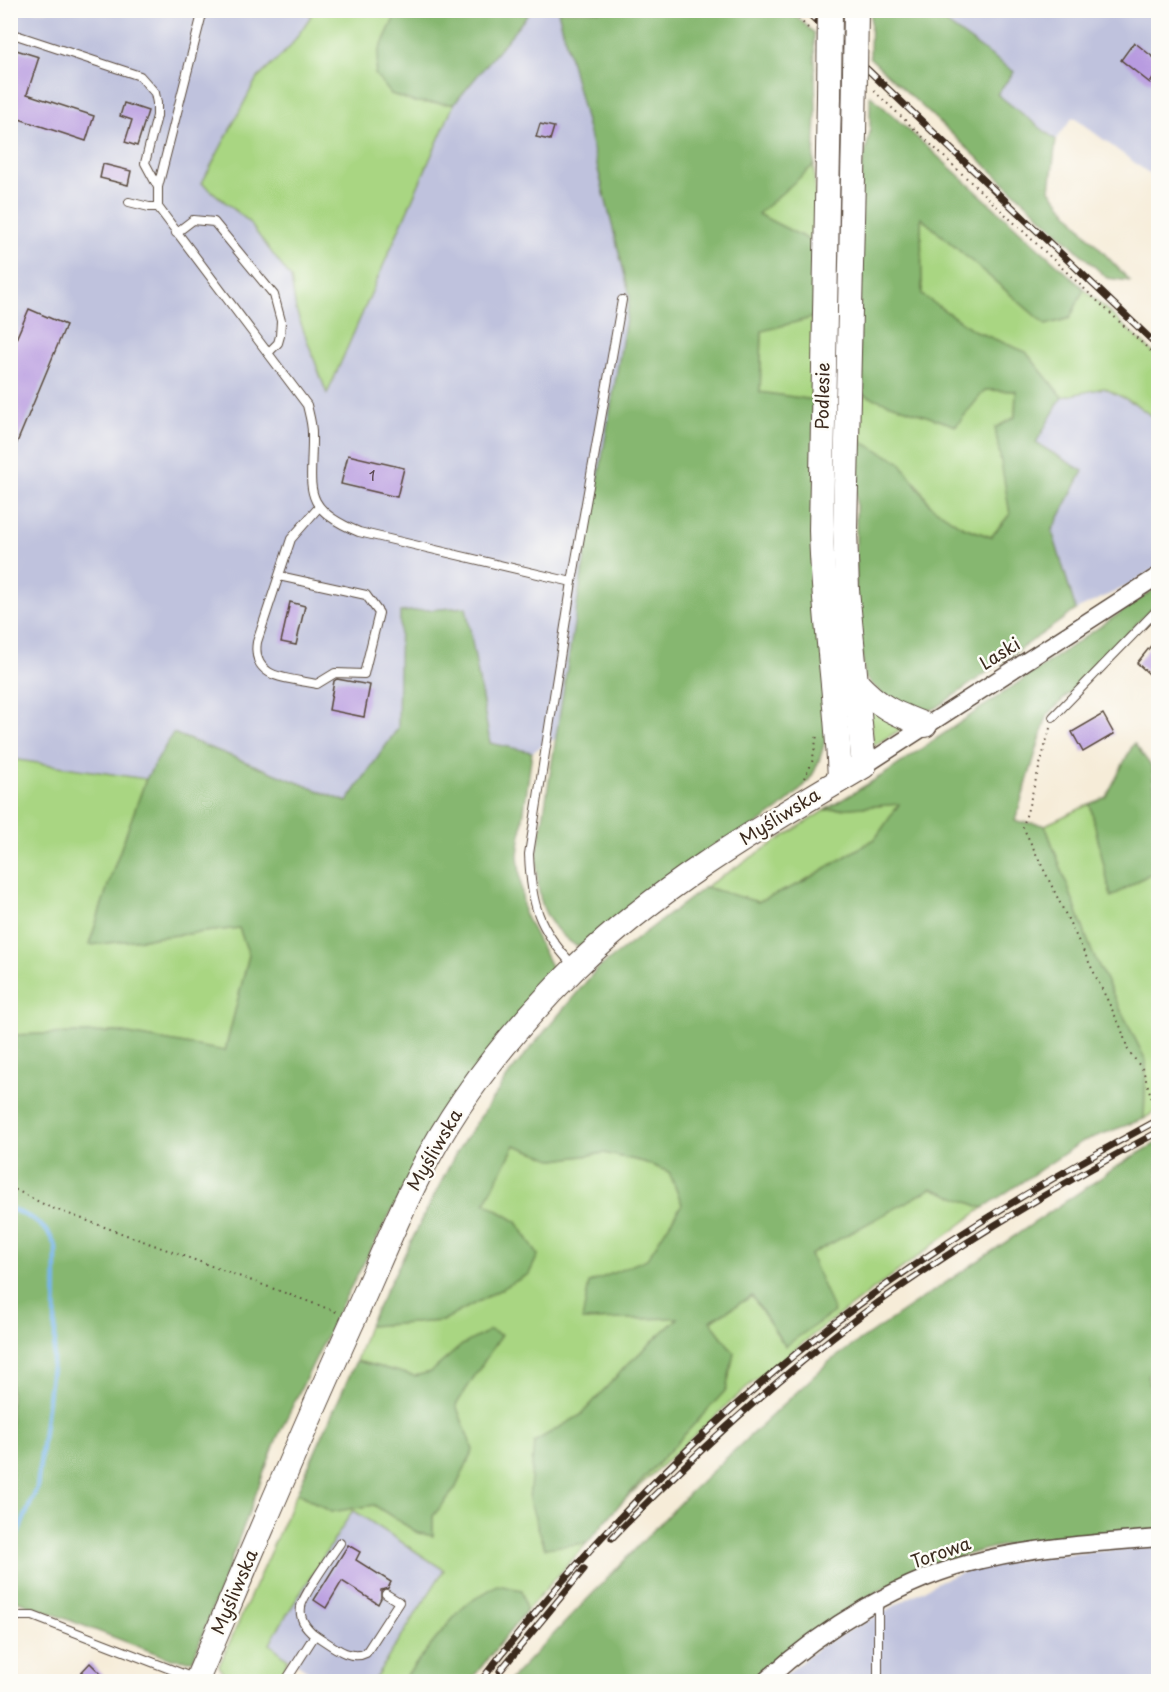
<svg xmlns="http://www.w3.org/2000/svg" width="1169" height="1692" viewBox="0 0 1169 1692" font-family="'Playpen Sans',sans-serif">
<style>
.industrial{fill:#bfc2dd}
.green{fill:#a9d682;stroke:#728050;stroke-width:1.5}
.forest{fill:#86b770;stroke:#607047;stroke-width:1.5}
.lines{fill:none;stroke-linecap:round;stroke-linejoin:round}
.stream{stroke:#77b5ea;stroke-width:4.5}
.building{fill:#b89be0}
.lane-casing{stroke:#57473a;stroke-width:10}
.street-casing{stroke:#57473a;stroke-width:19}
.secondary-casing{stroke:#57473a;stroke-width:26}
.path{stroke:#57473a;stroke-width:2;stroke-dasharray:1.5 4.5;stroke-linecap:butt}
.lane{stroke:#fff;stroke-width:8}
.street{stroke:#fff;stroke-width:16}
.secondary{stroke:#fff;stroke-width:24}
.rail-casing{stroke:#3b2a1e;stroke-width:7}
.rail{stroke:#fdfcf7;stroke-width:4.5;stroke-dasharray:14;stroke-linecap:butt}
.secondary-bridge-casing{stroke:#57473a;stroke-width:26;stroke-linecap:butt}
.secondary-bridge{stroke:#fff;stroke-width:24}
.labels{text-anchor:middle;stroke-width:5;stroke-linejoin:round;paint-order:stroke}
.number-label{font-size:15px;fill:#5a464e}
.street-label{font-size:18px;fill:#3b2a1e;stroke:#fdfcf7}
</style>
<rect width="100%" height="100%" fill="#fdfcf7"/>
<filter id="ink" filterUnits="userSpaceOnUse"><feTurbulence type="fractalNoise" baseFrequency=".0167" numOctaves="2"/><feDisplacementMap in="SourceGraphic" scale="12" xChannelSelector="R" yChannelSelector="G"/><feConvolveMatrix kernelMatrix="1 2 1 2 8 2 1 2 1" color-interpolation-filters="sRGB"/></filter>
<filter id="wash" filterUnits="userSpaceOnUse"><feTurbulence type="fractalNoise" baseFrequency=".008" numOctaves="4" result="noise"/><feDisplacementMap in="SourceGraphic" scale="24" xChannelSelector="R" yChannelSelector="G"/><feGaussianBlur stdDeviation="1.35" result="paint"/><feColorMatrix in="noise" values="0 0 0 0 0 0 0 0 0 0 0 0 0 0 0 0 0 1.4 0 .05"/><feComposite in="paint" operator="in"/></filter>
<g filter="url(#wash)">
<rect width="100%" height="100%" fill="#f6ecd8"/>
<g class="industrial">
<polygon points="11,11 308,11 311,16 290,47 256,80 202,183 247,220 291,278 296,310 327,393 454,104 531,11 558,11 630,296 582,574 556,738 532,752 490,743 466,607 400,613 398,728 347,802 173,733 146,779 11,759"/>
<polygon points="929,11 1158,11 1158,180 1073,117 1056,140 997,94 1014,72"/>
<polygon points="1104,388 1134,403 1158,421 1158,566 1129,585 1076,610 1052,531 1083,471 1036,442 1062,397"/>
<polygon points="353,1510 444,1570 373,1681 323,1681 269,1645 277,1630"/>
<polygon points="1158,1546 1158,1681 776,1682 821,1646 942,1580 964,1572 1000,1563 1050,1556"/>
</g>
<g class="green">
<polygon points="308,11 398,11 379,51 414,102 454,104 327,394 296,310 291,278 247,220 202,183 256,80 290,47 311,16"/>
<polygon points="814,165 817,244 757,214"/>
<polygon points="921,217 1046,325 1070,318 1084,289 1158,357 1158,421 1134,403 1104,388 1062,397 1026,352 975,331 922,295"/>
<polygon points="815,317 814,400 760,393 762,331"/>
<polygon points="985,390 1016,391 1015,417 1005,479 1010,514 991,537 961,526 931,506 917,484 856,439 858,393"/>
<polygon points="875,709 907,726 873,746 870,713"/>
<polygon points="11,759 146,779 112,873 89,945 239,928 249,955 225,1051 117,1032 11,1035"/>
<polygon points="900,804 875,839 799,884 758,902 705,887 825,810"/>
<polygon points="1090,804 1111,896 1158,869 1158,1109 1144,1119 1146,1061 1092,952 1045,825"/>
<polygon points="515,1145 555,1160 604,1153 644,1162 669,1172 682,1204 647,1260 589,1283 583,1320 678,1318 627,1365 581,1415 534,1442 544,1547 587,1543 526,1611 522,1590 465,1605 445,1628 402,1681 373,1681 444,1570 353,1510 277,1630 270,1644 288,1659 284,1669 272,1681 230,1682 219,1666 297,1492 331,1512 374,1505 418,1533 433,1535 433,1516 455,1489 473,1450 456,1405 501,1335 462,1345 431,1372 415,1376 356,1361 368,1326 442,1321 529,1274 538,1255 517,1222 485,1203"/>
<polygon points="932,1188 983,1208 823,1327 746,1388 620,1504 726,1390 734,1353 710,1321 752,1296 785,1346 810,1255"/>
</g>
<g class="forest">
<polygon points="398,10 531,10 531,11 454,104 414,102 391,94 375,74 379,51"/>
<path d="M558 11H791L814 33 816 113 814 165 758 214 817 244 815 317 762 331 760 392 814 400 827 730C819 773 811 782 779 809L586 945 576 946C541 922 536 896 537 856L582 574 630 296Z"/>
<polygon points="871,11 929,11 1014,72 997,94 1056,140 1050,190 1086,234 1130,281 1107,278 870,58"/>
<path d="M870 95 1084 289 1070 318 1046 325 921 218 922 295 975 331 1026 352 1062 397 1036 443 1083 471 1052 531 1076 610 936 708C899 719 891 701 865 678L856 612V439L900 462 931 506 961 526 991 537 1010 514 995 428 1015 417 1016 391 985 390 956 426 858 393 861 171 870 132Z"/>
<polygon points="1158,587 1158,602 1047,716 1015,821 1045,825 1092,952 1146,1061 1144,1119 1083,1141 983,1208 932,1188 810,1255 834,1312 785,1346 752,1296 710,1321 734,1353 726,1390 620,1504 587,1543 545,1548 529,1500 534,1442 581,1415 627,1365 678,1318 582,1320 589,1283 647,1259 682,1204 669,1172 644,1162 604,1153 555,1160 515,1145 485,1203 517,1222 538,1255 529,1274 442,1321 368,1326 456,1153 510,1073 596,970 705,887 758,902 799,884 875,839 899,804 825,810 886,773"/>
<polygon points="466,607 490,743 532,752 518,855 524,913 553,970 550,982 434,1132 344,1300 277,1438 193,1660 171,1659 11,1598 10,1035 117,1032 225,1051 249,955 239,928 89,945 112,873 146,779 173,733 347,802 398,728 400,612"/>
<polygon points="1134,743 1152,767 1158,818 1158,869 1111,897 1090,804 1106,797"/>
<path d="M1158 1142V1366L1148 1375 1152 1402 1158 1421V1530C1111 1534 1064 1536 1017 1543 913 1560 830 1613 753 1681L508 1682 690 1492 830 1361 1124 1162Z"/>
<polygon points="490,1330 501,1335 456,1405 473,1450 455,1489 433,1516 433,1536 418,1533 374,1505 331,1512 297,1492 356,1361 415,1376 431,1372 462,1345"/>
<polygon points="497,1585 522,1590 526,1611 470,1681 402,1681 445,1628 465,1605"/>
</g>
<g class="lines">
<polyline class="stream" points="10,1208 33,1219 48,1232 56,1247 55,1342 37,1488 10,1552"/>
</g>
<g id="blocks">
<g class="building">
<polygon points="1134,42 1158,61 1158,72 1150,83 1121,60"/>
<polygon points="13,49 39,57 27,94 94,116 86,141 10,116 10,56"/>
<polygon points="124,103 148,111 137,146 125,142 132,120 120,116"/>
<polygon points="540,124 554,127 550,140 536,137"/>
<polygon points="103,164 131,171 128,185 100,178"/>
<polygon points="29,309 66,325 11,457 10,353"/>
<polygon points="348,455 404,468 397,497 341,484"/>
<polygon points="290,602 305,606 296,645 281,642"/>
<polygon points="1158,637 1158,663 1149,674 1137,663"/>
<polygon points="337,679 370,685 364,717 329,710 334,681"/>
<polygon points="1103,714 1114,734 1083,752 1072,732"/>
<polygon points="348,1545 360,1552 356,1560 391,1582 388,1588 381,1590 381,1598 378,1604 342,1581 326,1608 314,1600"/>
<polygon points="90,1663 109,1682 72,1682"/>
</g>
</g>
</g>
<g filter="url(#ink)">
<use href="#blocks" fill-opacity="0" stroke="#57473a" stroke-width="1.5"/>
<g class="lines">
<defs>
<g id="lane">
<path d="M10 33 140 76 155 93 157 103V116L145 163 158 187V207L307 405C309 414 312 423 312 433 313 487 298 507 359 532L572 582 529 854C531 904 538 928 573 965"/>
<polyline points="158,187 203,10"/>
<polyline points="129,202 149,207 158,207"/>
<polyline points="176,233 193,220 214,222 274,295 281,321 280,336 278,343 268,353"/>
<path d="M279 576 366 595 379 613 364 674 335 673 317 684C290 678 251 680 257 642L291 539 319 507"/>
<polyline points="572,582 622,300"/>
<polyline points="1053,717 1158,609"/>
<polyline points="878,1603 878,1682"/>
<polyline points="10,1619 19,1616 33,1616 196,1679"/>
<path d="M315 1635C329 1643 349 1662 366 1653L399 1602 386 1594"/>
<path d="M285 1682 315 1635C306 1628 299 1619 301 1607 302 1596 332 1555 340 1543"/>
</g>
<g id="street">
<polyline points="864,766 1158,576"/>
<path d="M764 1682C823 1628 903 1578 982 1560 1040 1546 1099 1543 1158 1538"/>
</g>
<g id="secondary">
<path d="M829 96 821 530C823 614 837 696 840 780"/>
<path d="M856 682C879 707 894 713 925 725"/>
<path d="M196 1682C247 1563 297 1444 350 1327 373 1277 393 1226 418 1177 457 1099 514 1028 576 967 660 885 763 826 864 766L847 590 845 529 854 133"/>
</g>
</defs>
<use href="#lane" class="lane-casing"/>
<use href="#street" class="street-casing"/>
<use href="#secondary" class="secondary-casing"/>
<g class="path">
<polyline points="790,10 811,31"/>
<polyline points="874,91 1158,358"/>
<polyline points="1050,728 1023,827 1121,1028 1128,1050 1143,1070 1155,1109"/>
<polyline points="804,778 812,763 817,735"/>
<polyline points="10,1187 47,1206 337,1312"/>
</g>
<use href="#lane" class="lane"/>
<use href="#street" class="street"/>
<use href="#secondary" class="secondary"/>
<defs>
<g id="rail">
<polyline points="805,10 1158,346"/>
<path d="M612 1538C690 1458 771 1383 860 1316 954 1246 1055 1187 1158 1132"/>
<polyline points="500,1671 584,1569"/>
<path d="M480 1682C609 1514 763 1364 940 1248 1011 1201 1084 1160 1158 1120"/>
</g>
</defs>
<use href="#rail" class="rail-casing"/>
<use href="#rail" class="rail"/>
<defs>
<g id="secondary-bridge">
<polyline points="829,96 830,10"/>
<polyline points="854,133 856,10"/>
</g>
</defs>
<use href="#secondary-bridge" class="secondary-bridge-casing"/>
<use href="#secondary-bridge" class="secondary-bridge"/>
</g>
</g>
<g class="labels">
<g class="number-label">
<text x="372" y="481">1</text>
</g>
<g class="street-label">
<text transform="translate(823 396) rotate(-89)" y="6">Podlesie</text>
<text transform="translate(1000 654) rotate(-32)" y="6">Laski</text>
<text transform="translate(780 817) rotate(-32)" y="6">Myśliwska</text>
<text transform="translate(435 1150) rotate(-60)" y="6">Myśliwska</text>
<text transform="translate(941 1553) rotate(-19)" y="6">Torowa</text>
<text transform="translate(235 1592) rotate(-67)" y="6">Myśliwska</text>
</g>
</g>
<rect width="1169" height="1692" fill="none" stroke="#fdfcf7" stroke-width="36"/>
</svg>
